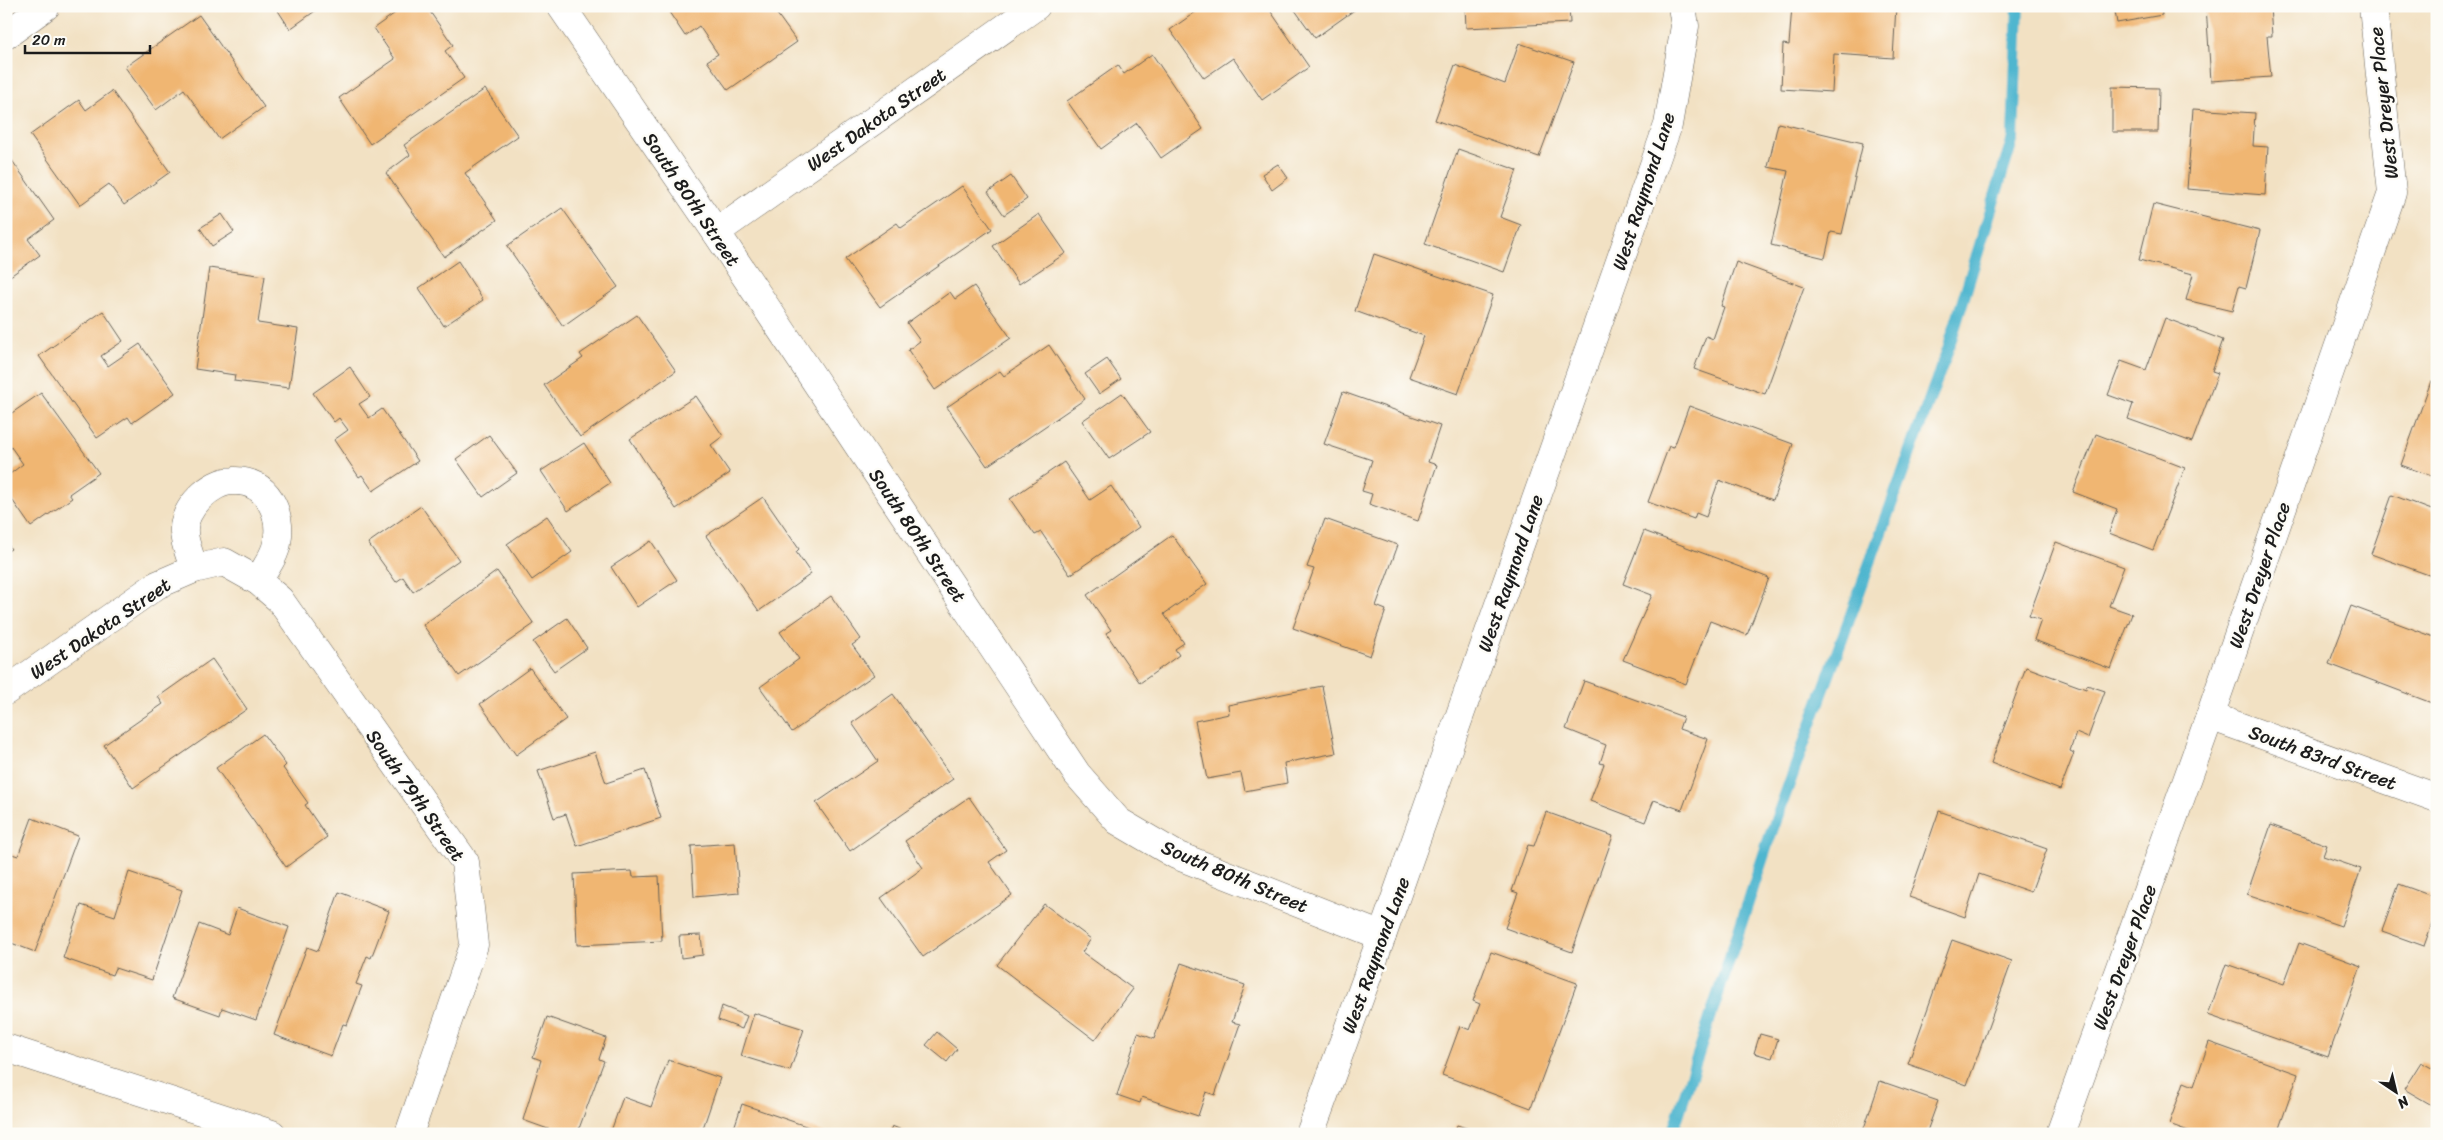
<svg xmlns="http://www.w3.org/2000/svg" width="2443" height="1140" viewBox="0 0 2443 1140" font-family="Sriracha,sans-serif">
<style>
.lines{fill:none;stroke-linecap:round;stroke-linejoin:round}
.stream{stroke:#50b6cf;stroke-width:12}
.building{fill:#f0b672}
.minor-casing{stroke:#676156;stroke-width:29}
.minor{stroke:#fff;stroke-width:28}
.labels{text-anchor:middle;stroke-width:5;stroke-linejoin:round;paint-order:stroke}
.street-label{font-size:19px;fill:#1c1c1c;stroke:#fdfcf7}
</style>
<rect width="100%" height="100%" fill="#fdfcf7"/>
<filter id="ink" filterUnits="userSpaceOnUse"><feTurbulence type="fractalNoise" baseFrequency=".02" numOctaves="2"/><feDisplacementMap in="SourceGraphic" scale="10" xChannelSelector="R" yChannelSelector="G"/><feConvolveMatrix kernelMatrix="1 2 1 2 8 2 1 2 1" color-interpolation-filters="sRGB"/></filter>
<filter id="wash" filterUnits="userSpaceOnUse"><feTurbulence type="fractalNoise" baseFrequency=".0096" numOctaves="4" result="noise"/><feDisplacementMap in="SourceGraphic" scale="20" xChannelSelector="R" yChannelSelector="G"/><feGaussianBlur stdDeviation="1.12" result="paint"/><feColorMatrix in="noise" values="0 0 0 0 0 0 0 0 0 0 0 0 0 0 0 0 0 1.4 0 .05"/><feComposite in="paint" operator="in"/></filter>
<g filter="url(#wash)">
<rect width="100%" height="100%" fill="#f2e1c3"/>
<g class="lines">
<polyline class="stream" points="1672,1134 1769,839 1948,349 2013,138 2018,6"/>
</g>
<g id="blocks">
<g class="building">
<polygon points="275,6 322,6 290,29"/>
<polygon points="405,6 426,6 453,45 445,51 464,78 370,144 339,98 395,59 374,28"/>
<polygon points="665,6 777,6 781,11 777,14 797,42 728,90 707,61 718,54 699,26 685,36"/>
<polygon points="1204,6 1267,6 1309,67 1262,100 1233,58 1204,78 1170,30"/>
<polygon points="1292,6 1360,6 1315,38"/>
<polygon points="1465,6 1569,6 1570,23 1466,28"/>
<polygon points="1792,6 1896,6 1893,58 1834,54 1832,92 1781,89 1783,44 1789,45"/>
<polygon points="2114,6 2161,6 2162,15 2117,23"/>
<polygon points="2206,6 2270,6 2272,36 2267,36 2271,77 2211,81"/>
<polygon points="199,15 264,107 219,139 184,89 156,110 125,67"/>
<polygon points="1519,43 1574,62 1539,157 1435,120 1455,65 1505,84"/>
<polygon points="1152,54 1203,129 1161,158 1137,123 1101,149 1067,101 1118,65 1124,74"/>
<polygon points="2112,87 2159,88 2158,132 2112,132"/>
<polygon points="485,89 518,136 465,173 497,220 444,257 386,173 410,155 404,145"/>
<polygon points="112,91 170,172 124,205 109,184 80,205 30,135 79,100 86,110"/>
<polygon points="2193,109 2255,113 2253,146 2268,147 2265,195 2187,189"/>
<polygon points="1778,123 1863,143 1842,234 1831,232 1825,258 1771,245 1788,171 1768,167"/>
<polygon points="1458,149 1517,170 1500,217 1521,225 1504,272 1425,244"/>
<polygon points="6,152 54,220 28,239 40,255 6,279"/>
<polygon points="1278,164 1288,178 1272,190 1262,174"/>
<polygon points="1011,176 1027,199 1004,215 988,192"/>
<polygon points="962,186 992,229 880,307 845,259 897,223 901,228"/>
<polygon points="2153,204 2260,231 2246,288 2239,286 2232,311 2186,300 2193,274 2139,260"/>
<polygon points="562,208 618,287 563,326 507,246"/>
<polygon points="222,214 234,232 212,246 200,228"/>
<polygon points="1039,214 1066,253 1019,284 993,246"/>
<polygon points="1374,254 1493,295 1458,394 1409,377 1424,336 1355,311"/>
<polygon points="458,261 483,300 444,326 419,288"/>
<polygon points="1736,262 1804,287 1765,394 1694,369 1706,336 1713,339 1724,307 1721,306"/>
<polygon points="209,268 265,276 258,323 298,329 289,388 234,381 235,375 195,369"/>
<polygon points="974,286 1011,338 935,390 908,350 920,341 907,323 950,292 955,299"/>
<polygon points="103,311 123,341 101,356 108,366 140,344 175,393 132,423 128,417 97,438 39,356"/>
<polygon points="637,315 676,371 580,437 544,385 583,358 580,354"/>
<polygon points="2165,318 2223,340 2212,371 2218,373 2192,442 2128,419 2133,404 2108,395 2121,361 2146,370"/>
<polygon points="1049,345 1085,399 987,466 947,407 1000,371 1004,376"/>
<polygon points="1107,359 1121,379 1099,394 1085,374"/>
<polygon points="350,367 370,397 359,404 369,418 382,409 418,461 373,491 362,475 359,477 334,440 348,430 339,418 334,422 313,393"/>
<polygon points="2431,381 2437,383 2437,478 2401,465"/>
<polygon points="1343,392 1440,426 1428,462 1437,465 1418,521 1369,504 1372,494 1362,491 1372,460 1324,444"/>
<polygon points="41,393 99,473 69,494 72,498 31,527 6,491 6,477 23,464 6,440 6,417"/>
<polygon points="1122,393 1150,432 1109,459 1082,421"/>
<polygon points="696,396 723,436 711,445 730,473 676,509 630,439"/>
<polygon points="1689,406 1793,444 1773,500 1719,480 1706,517 1696,513 1694,519 1648,502 1669,446 1674,447"/>
<polygon points="2096,434 2185,468 2153,550 2109,533 2117,509 2073,492"/>
<polygon points="489,435 517,473 483,497 456,459"/>
<polygon points="584,443 610,483 568,511 541,471"/>
<polygon points="1064,462 1090,500 1111,486 1139,527 1070,575 1041,532 1035,535 1010,499"/>
<polygon points="2392,495 2437,512 2437,578 2371,554"/>
<polygon points="763,497 799,549 796,552 811,574 759,611 706,536"/>
<polygon points="421,506 459,560 413,592 403,577 396,582 368,543"/>
<polygon points="547,516 572,552 532,580 507,544"/>
<polygon points="1325,519 1398,545 1376,606 1386,610 1370,656 1293,628 1314,569 1307,567"/>
<polygon points="1644,531 1769,578 1747,635 1710,621 1686,684 1623,660 1652,595 1623,584"/>
<polygon points="1172,535 1207,584 1164,614 1184,643 1175,649 1179,655 1140,683 1106,633 1111,630 1087,595"/>
<polygon points="651,541 677,580 637,607 611,567"/>
<polygon points="6,542 11,549 6,552"/>
<polygon points="2056,542 2124,567 2109,606 2132,614 2111,669 2034,640 2041,620 2029,616"/>
<polygon points="497,571 534,624 459,676 423,625"/>
<polygon points="831,596 861,639 852,645 874,675 792,732 760,687 799,659 780,632"/>
<polygon points="2351,606 2437,638 2437,705 2329,664"/>
<polygon points="567,618 587,648 554,671 533,642"/>
<polygon points="212,659 247,709 133,788 104,745 163,704 158,697"/>
<polygon points="2026,667 2086,689 2087,685 2105,691 2088,738 2076,733 2070,751 2074,753 2060,790 1991,763"/>
<polygon points="530,668 566,719 516,755 480,704"/>
<polygon points="1584,681 1683,717 1679,729 1708,739 1682,810 1654,800 1645,822 1590,801 1604,764 1600,763 1606,745 1566,729"/>
<polygon points="1322,686 1336,753 1284,763 1287,783 1245,791 1241,773 1207,779 1195,721 1229,714 1228,705"/>
<polygon points="893,694 953,779 850,851 816,803 878,761 852,723"/>
<polygon points="263,734 286,765 283,768 308,803 305,805 327,837 286,867 216,768"/>
<polygon points="595,752 606,783 645,770 661,818 577,846 566,814 554,818 538,771"/>
<polygon points="969,797 1006,850 989,862 1012,895 923,957 881,898 923,868 905,841"/>
<polygon points="1939,811 2047,849 2031,892 1979,874 1965,917 1909,897"/>
<polygon points="1546,812 1613,836 1572,952 1505,928 1518,893 1512,891 1528,845 1534,846"/>
<polygon points="32,818 78,836 35,952 6,941 6,852 18,856"/>
<polygon points="2271,825 2327,845 2323,856 2361,869 2341,926 2247,894"/>
<polygon points="735,843 739,893 694,897 691,846"/>
<polygon points="632,871 633,877 659,876 662,941 577,945 574,874"/>
<polygon points="129,872 182,890 152,980 115,968 112,975 63,958 81,905 115,916"/>
<polygon points="2399,884 2437,898 2437,910 2424,946 2382,931"/>
<polygon points="339,892 389,911 371,958 367,956 356,984 362,986 347,1025 343,1024 331,1056 274,1035 307,947 318,951"/>
<polygon points="1044,904 1091,939 1082,952 1133,989 1095,1040 997,965"/>
<polygon points="237,908 289,927 256,1020 222,1008 220,1015 172,998 199,924 228,935"/>
<polygon points="701,935 703,955 681,958 679,936"/>
<polygon points="1952,940 2012,961 1967,1085 1908,1064"/>
<polygon points="2299,943 2361,966 2328,1057 2208,1015 2226,964 2284,984"/>
<polygon points="1491,952 1577,983 1531,1108 1442,1075 1460,1026 1470,1030 1480,1004 1473,1001"/>
<polygon points="1181,963 1245,985 1232,1022 1240,1024 1215,1095 1206,1092 1198,1116 1142,1097 1140,1103 1117,1095 1138,1033 1154,1039"/>
<polygon points="722,1006 747,1016 742,1029 718,1020"/>
<polygon points="754,1013 804,1029 790,1071 741,1056"/>
<polygon points="547,1017 606,1038 599,1059 604,1061 577,1134 562,1134 523,1120 541,1060 533,1057"/>
<polygon points="937,1032 957,1049 947,1062 926,1045"/>
<polygon points="1760,1034 1778,1039 1772,1058 1754,1053"/>
<polygon points="2209,1042 2298,1074 2277,1134 2197,1134 2169,1124 2184,1082 2194,1086"/>
<polygon points="668,1060 720,1078 701,1134 610,1134 623,1097 651,1107"/>
<polygon points="2421,1062 2437,1071 2437,1108 2404,1089"/>
<polygon points="1880,1081 1938,1101 1926,1134 1862,1134"/>
<polygon points="742,1104 826,1133 826,1134 732,1134"/>
<polygon points="1457,1125 1482,1133 1482,1134 1454,1134"/>
<polygon points="892,1126 911,1134 889,1134"/>
</g>
</g>
</g>
<g filter="url(#ink)">
<use href="#blocks" fill-opacity="0" stroke="#676156" stroke-width="1"/>
<g class="lines">
<defs>
<g id="minor">
<polyline points="561,6 716,232 1077,774 1118,821 1176,855 1382,936"/>
<polyline points="6,35 46,6"/>
<polyline points="716,232 1036,6"/>
<path d="M194 569C191 557 184 543 184 532 182 509 211 481 233 481 267 479 283 514 277 543 275 556 264 570 258 581"/>
<polyline points="6,691 157,585 194,569 224,562 258,581 280,600 465,862 474,945 409,1134"/>
<polyline points="2210,716 2437,798"/>
<polyline points="6,1048 272,1134"/>
<polyline points="1310,1134 1382,936 1668,125 1685,26 1682,6"/>
<polyline points="2060,1134 2210,716 2392,193 2373,6"/>
</g>
</defs>
<use href="#minor" class="minor-casing"/>
<use href="#minor" class="minor"/>
</g>
</g>
<g class="labels">
<g class="street-label">
<text transform="translate(2383 103) rotate(-96)" y="7">West Dreyer Place</text>
<text transform="translate(876 119) rotate(-35)" y="7">West Dakota Street</text>
<text transform="translate(1643 191) rotate(-72)" y="7">West Raymond Lane</text>
<text transform="translate(692 199) rotate(56)" y="7">South 80th Street</text>
<text transform="translate(918 535) rotate(56)" y="7">South 80th Street</text>
<text transform="translate(1510 573) rotate(-71)" y="7">West Raymond Lane</text>
<text transform="translate(2259 575) rotate(-71)" y="7">West Dreyer Place</text>
<text transform="translate(100 628) rotate(-34)" y="7">West Dakota Street</text>
<text transform="translate(2323 757) rotate(20)" y="7">South 83rd Street</text>
<text transform="translate(416 795) rotate(55)" y="7">South 79th Street</text>
<text transform="translate(1235 876) rotate(23)" y="7">South 80th Street</text>
<text transform="translate(1375 955) rotate(-70)" y="7">West Raymond Lane</text>
<text transform="translate(2124 957) rotate(-70)" y="7">West Dreyer Place</text>
</g>
</g>
<rect width="2443" height="1140" fill="none" stroke="#fdfcf7" stroke-width="25"/>
<g transform="translate(2396 1092) rotate(145)" stroke="#fdfcf7" stroke-width="4" paint-order="stroke">
<path d="M0-4L9 19L0 12L-9 19Z" fill="#1c1c1c"/>
<text y="-8" font-size="14" font-weight="bold" text-anchor="middle" fill="#1c1c1c">N</text>
</g>
<path d="M25 45v8h125v-8" fill="none" stroke="#1c1c1c" stroke-width="2.5"/>
<text x="32" y="45" font-size="15" fill="#1c1c1c" stroke="#fdfcf7" stroke-width="4" paint-order="stroke">20 m</text>
</svg>
